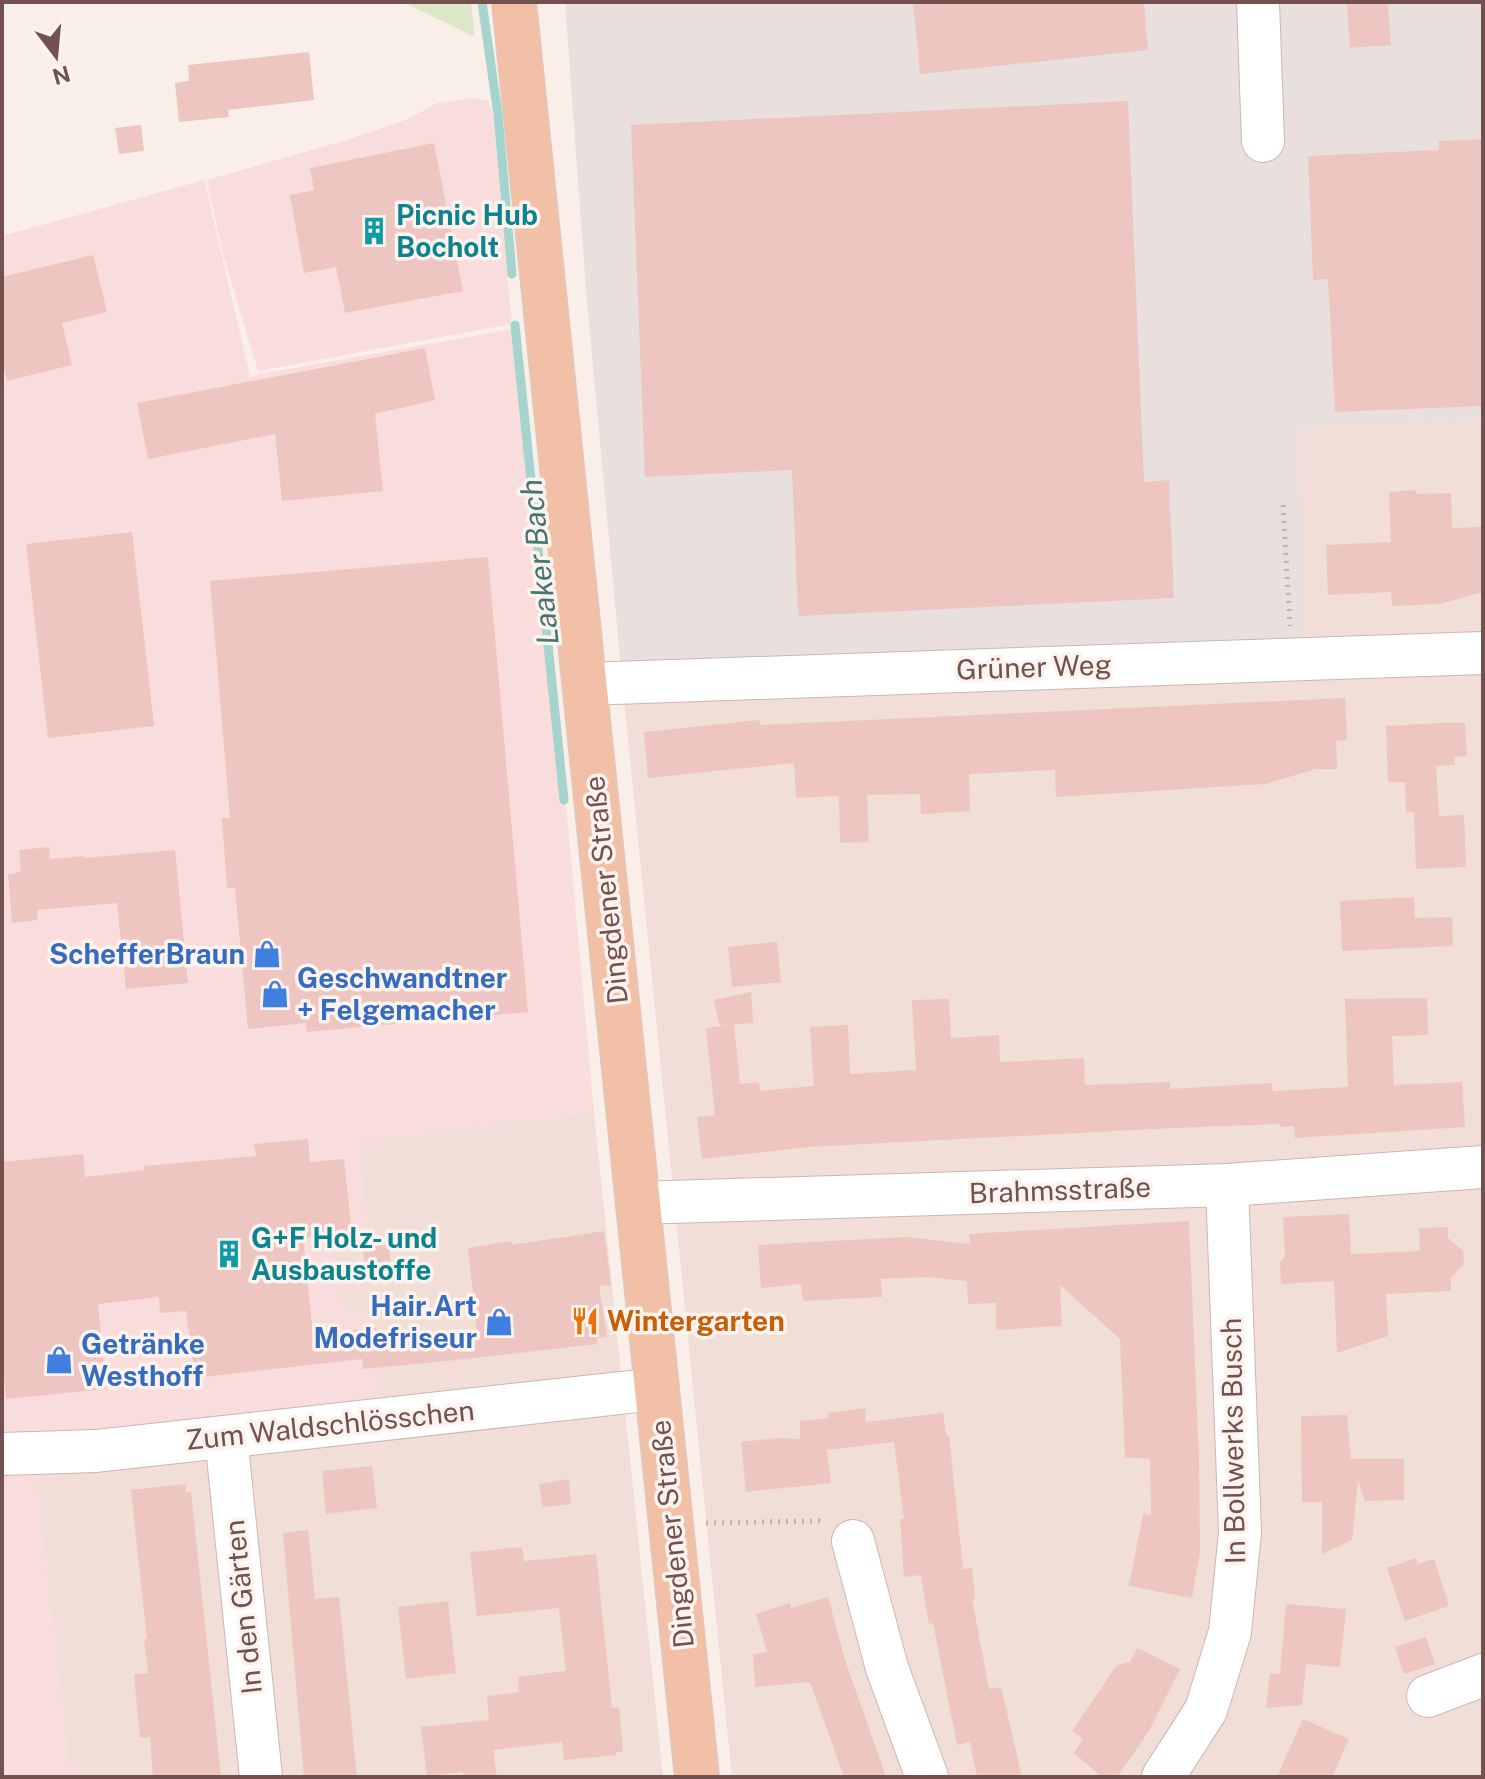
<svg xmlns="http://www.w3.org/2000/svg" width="1485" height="1779" viewBox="0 0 1485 1779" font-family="'Public Sans',sans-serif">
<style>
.residential{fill:#f1ded7}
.commercial{fill:#f9dddc}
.industrial{fill:#e9e0de}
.green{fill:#dde7c7}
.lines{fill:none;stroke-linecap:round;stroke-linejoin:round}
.stream{stroke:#a5d3cd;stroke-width:9}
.building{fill:#edc6c2}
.minor-casing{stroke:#cdb6b2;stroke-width:44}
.major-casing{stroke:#d5cbca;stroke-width:46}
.path{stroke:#d2a9a5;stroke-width:5;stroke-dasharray:2 6;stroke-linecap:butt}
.minor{stroke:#fff;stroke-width:42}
.major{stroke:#f2c0a6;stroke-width:44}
.labels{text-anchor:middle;stroke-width:7;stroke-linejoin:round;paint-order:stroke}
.culture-label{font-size:28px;font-weight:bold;fill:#0d838f;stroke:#fdf3ee;text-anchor:start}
.street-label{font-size:28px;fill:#72514e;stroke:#fdf3ee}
.shop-label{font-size:28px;font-weight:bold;fill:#366cbe;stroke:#fdf3ee;text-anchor:end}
.food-label{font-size:28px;font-weight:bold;fill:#c56008;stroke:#fdf3ee;text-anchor:start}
.water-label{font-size:30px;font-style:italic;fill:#437670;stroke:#fdf3ee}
</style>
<rect width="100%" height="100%" fill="#faeee8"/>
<g class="residential">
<polygon points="1483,421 1483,1777 732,1777 621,669 1306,640 1297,428"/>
<polygon points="594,1112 663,1777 70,1777 36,1483 62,1445 374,1316 344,1315 335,1246 368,1243 358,1141"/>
</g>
<g class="commercial">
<polygon points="471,98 488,101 493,115 512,324 258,371 221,247 207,180 347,140 408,119 437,103"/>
<polygon points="204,180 250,376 513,329 554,672 594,1112 358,1142 368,1244 336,1247 344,1314 374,1315 384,1414 62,1445 36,1483 70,1777 2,1777 2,236"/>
</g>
<polygon class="industrial" points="565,2 1483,2 1483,421 1298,428 1306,641 621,669 586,291"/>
<polygon class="green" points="406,2 471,2 475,37 411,6"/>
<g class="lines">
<g class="stream">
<polyline points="482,2 498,115 512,274"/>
<polyline points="515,325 564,800"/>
</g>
</g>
<g class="building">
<polygon points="913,2 1144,2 1148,50 920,74"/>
<polygon points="1347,2 1388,2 1391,45 1350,48"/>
<polygon points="309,52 314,100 228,110 229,117 179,122 175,83 189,81 188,65"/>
<polygon points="1128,101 1144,482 1169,480 1174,598 798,616 792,470 645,477 631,125"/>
<polygon points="141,125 144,151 119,154 115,128"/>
<polygon points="1483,139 1483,406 1335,412 1328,279 1313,280 1308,156 1439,150 1439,141"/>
<polygon points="434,143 463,291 345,313 336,267 304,273 290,195 314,190 310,168"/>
<polygon points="93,255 107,312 62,323 72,365 7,381 2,360 2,277"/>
<polygon points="425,348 435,400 375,414 383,491 282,501 275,434 148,459 137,403"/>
<polygon points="1416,490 1417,494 1451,493 1452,528 1483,527 1483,592 1440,604 1392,606 1391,592 1328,595 1326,545 1391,542 1389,492"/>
<polygon points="132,532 154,726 48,738 26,544"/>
<polygon points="488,557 528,1012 307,1032 306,1023 248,1029 235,888 227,888 222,818 230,818 210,581"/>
<polygon points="1345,698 1347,740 1336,741 1337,769 1316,769 1265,784 1056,797 1055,770 969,774 970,811 921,814 920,794 867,795 869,842 840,843 839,796 796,798 794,763 648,778 644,732 760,720 760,725"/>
<polygon points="1440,723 1465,723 1467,756 1454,757 1455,765 1436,766 1439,816 1464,815 1466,867 1416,869 1414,812 1406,813 1405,782 1388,782 1386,726"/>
<polygon points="49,847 50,859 84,856 84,858 175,850 188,983 126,989 117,903 37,910 38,920 12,923 8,874 21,872 19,850"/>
<polygon points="1414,897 1415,918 1452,917 1453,946 1342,951 1340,901"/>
<polygon points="777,942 781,982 732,987 728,947"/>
<polygon points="751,992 753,1023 720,1026 714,1000"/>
<polygon points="1427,998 1428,1035 1392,1036 1394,1085 1462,1082 1465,1127 1295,1138 1294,1126 1280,1127 1280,1124 1173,1128 808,1147 702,1159 697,1117 715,1115 706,1028 734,1025 740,1084 759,1082 760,1091 814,1086 810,1027 848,1025 850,1074 916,1070 912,1000 949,999 951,1038 999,1035 1000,1062 1084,1058 1085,1085 1170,1082 1170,1089 1272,1083 1273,1091 1348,1087 1345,999"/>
<polygon points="308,1139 310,1162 344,1159 352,1233 303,1238 313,1334 376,1328 377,1341 477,1332 468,1248 512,1241 512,1245 604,1231 611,1285 599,1286 607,1337 597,1338 598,1344 456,1360 363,1369 362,1359 195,1378 186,1311 160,1313 159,1297 98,1304 106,1389 6,1399 2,1355 2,1162 83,1154 85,1177 145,1170 144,1166 256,1156 254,1144"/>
<polygon points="1349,1214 1351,1254 1420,1251 1419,1228 1448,1227 1448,1238 1463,1251 1464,1263 1451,1278 1451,1291 1386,1294 1388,1336 1337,1353 1334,1281 1281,1284 1280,1262 1285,1256 1283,1217"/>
<polygon points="1189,1221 1199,1459 1200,1552 1192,1598 1129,1586 1143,1514 1151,1515 1150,1459 1125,1457 1120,1339 1060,1285 1062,1326 996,1330 996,1303 968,1304 967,1281 925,1277 881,1279 882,1297 803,1301 801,1284 761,1288 758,1245 906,1237 970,1244 969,1234"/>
<polygon points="388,1242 391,1268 366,1271 362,1245"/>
<polygon points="866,1408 865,1422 943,1413 946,1436 949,1435 963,1569 972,1568 975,1599 972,1599 989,1689 1001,1687 1022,1777 977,1777 970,1742 957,1745 933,1623 929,1624 921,1575 904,1577 900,1519 904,1519 894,1442 827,1450 831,1483 746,1492 741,1442 778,1438 800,1439 800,1421 829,1418 828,1413"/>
<polygon points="1347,1415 1351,1459 1404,1459 1404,1500 1365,1501 1358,1480 1352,1540 1322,1554 1322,1502 1302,1502 1301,1416"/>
<polygon points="372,1466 377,1508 326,1514 322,1471"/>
<polygon points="569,1479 571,1504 543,1507 539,1484"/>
<polygon points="186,1484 186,1493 191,1492 221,1777 153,1777 150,1737 140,1738 134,1674 148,1673 144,1639 147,1639 131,1490"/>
<polygon points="308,1530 315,1599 339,1597 357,1777 304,1777 283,1533"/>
<polygon points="522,1547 524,1561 596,1554 612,1708 619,1707 623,1752 616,1752 616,1755 564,1760 562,1742 493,1750 497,1777 464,1777 463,1772 427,1776 421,1727 489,1720 487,1696 519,1692 518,1677 566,1671 559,1608 477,1616 470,1552"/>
<polygon points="1416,1558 1418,1564 1434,1559 1449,1606 1405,1621 1387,1568"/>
<polygon points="828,1597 845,1660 886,1777 844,1777 810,1682 755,1687 753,1654 767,1652 756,1614 790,1603 791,1608"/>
<polygon points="448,1601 456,1673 406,1679 398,1607"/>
<polygon points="1286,1604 1346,1609 1340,1667 1306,1664 1302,1705 1266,1708 1270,1673 1280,1674"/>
<polygon points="1426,1637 1435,1664 1404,1674 1395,1647"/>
<polygon points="1137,1648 1180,1669 1149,1731 1117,1777 1102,1777 1074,1753 1083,1739 1072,1731 1117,1665 1130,1662"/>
<polygon points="1303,1719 1349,1739 1332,1777 1277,1777"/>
</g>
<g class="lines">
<defs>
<g id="minor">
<polyline points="1258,2 1263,141"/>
<polyline points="585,684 1483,653"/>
<polyline points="637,1203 1227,1185 1483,1167"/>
<polyline points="226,1437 261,1777"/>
<polyline points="2,1454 96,1451 657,1389"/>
<polyline points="853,1541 887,1668 927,1777"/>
<polyline points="1428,1696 1483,1675"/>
<polyline points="1163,1777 1206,1710 1230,1632 1240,1533 1227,1185"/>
</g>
<polyline id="major" points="514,2 697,1777"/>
</defs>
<use href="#minor" class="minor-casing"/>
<use href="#major" class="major-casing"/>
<g class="path">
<polyline points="1283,505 1290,626"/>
<polyline points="706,1523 819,1521 823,1523"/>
</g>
<use href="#minor" class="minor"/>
<use href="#major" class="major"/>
</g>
<defs>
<symbol id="building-bare" viewBox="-9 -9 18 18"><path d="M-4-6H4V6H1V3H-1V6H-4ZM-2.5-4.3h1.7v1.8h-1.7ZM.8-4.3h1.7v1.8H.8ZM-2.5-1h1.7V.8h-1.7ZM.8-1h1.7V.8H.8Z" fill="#0f9aa8" stroke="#fdf3ee" stroke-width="2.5" paint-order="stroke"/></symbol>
<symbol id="shop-bare" viewBox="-9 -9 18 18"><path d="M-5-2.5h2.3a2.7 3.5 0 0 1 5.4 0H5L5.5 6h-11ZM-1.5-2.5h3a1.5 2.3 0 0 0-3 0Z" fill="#3f7fe0" stroke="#fdf3ee" stroke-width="2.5" paint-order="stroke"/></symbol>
<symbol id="restaurant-bare" viewBox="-9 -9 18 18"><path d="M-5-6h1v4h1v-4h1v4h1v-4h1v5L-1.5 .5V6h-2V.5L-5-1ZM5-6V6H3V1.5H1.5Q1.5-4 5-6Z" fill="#e8710a" stroke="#fdf3ee" stroke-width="2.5" paint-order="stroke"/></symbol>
</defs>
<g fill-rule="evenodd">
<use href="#building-bare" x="354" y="211" width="40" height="40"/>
<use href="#shop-bare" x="247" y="934" width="40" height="40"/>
<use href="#shop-bare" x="255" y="974" width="40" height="40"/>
<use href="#building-bare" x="209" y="1234" width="40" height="40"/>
<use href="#restaurant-bare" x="565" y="1301" width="40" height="40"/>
<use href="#shop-bare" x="479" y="1302" width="40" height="40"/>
<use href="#shop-bare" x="39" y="1340" width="40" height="40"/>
</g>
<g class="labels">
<g class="culture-label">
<text x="396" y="225">Picnic Hub<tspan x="396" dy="32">Bocholt</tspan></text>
<text x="251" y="1248">G+F Holz- und<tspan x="251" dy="32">Ausbaustoffe</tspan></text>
</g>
<g class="street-label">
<text transform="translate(1034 667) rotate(-2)" y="10">Grüner Weg</text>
<text transform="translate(606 890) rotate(-96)" y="10">Dingdener Straße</text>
<text transform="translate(1060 1190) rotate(-2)" y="10">Brahmsstraße</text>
<text transform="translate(330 1425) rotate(-6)" y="10">Zum Waldschlösschen</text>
<text transform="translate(1233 1441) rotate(-91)" y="10">In Bollwerks Busch</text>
<text transform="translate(672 1534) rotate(-96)" y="10">Dingdener Straße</text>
<text transform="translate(243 1607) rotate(-96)" y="10">In den Gärten</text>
</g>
<g class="shop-label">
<text x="245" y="964">SchefferBraun</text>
<text x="297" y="988" text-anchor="start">Geschwandtner<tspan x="297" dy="32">+ Felgemacher</tspan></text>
<text x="477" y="1316">Hair.Art<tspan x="477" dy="32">Modefriseur</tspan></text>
<text x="81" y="1354" text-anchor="start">Getränke<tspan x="81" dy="32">Westhoff</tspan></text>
</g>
<g class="food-label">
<text x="607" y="1331">Wintergarten</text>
</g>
<g class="water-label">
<text transform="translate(540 562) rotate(-96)" y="10">Laaker Bach</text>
</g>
</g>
<rect width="1485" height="1779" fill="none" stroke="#72514e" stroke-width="8"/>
<g transform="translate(56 56) rotate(164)" stroke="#fdf3ee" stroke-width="6" paint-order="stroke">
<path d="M0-6L14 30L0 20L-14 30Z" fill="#72514e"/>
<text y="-12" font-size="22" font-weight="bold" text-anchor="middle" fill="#72514e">N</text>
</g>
</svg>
